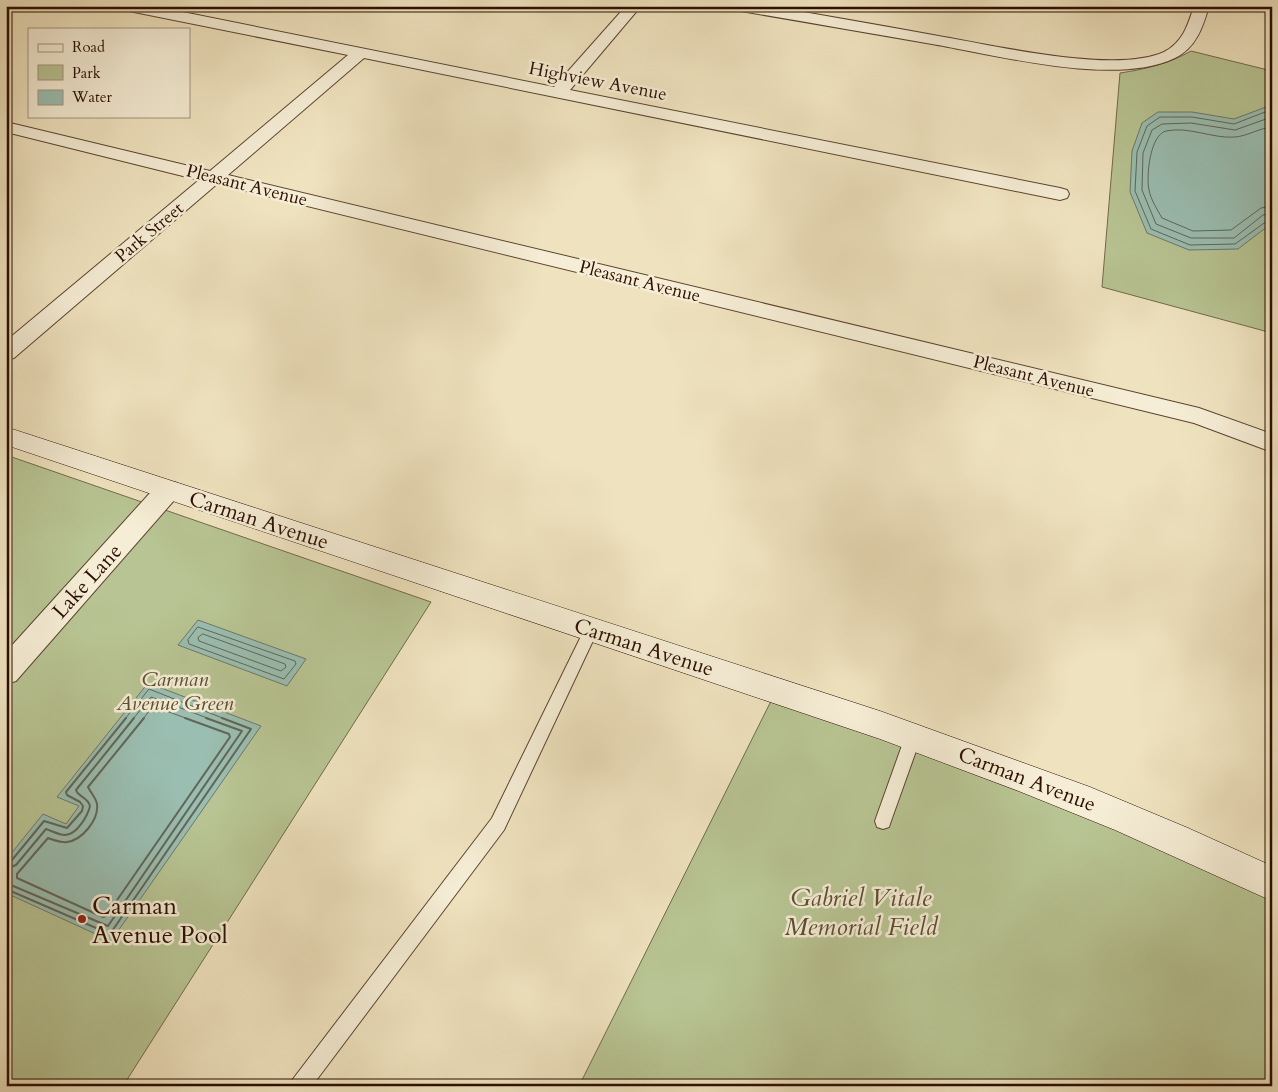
<svg xmlns="http://www.w3.org/2000/svg" width="1278" height="1092" viewBox="0 0 1278 1092" font-family="Cardo,serif">
<style>
.green{fill:#b8c493;stroke:#726a4a}
.water{fill:#9abeb1;stroke:#6e786a}
.lines{fill:none;stroke-linecap:round;stroke-linejoin:round}
.shore-far1{stroke:#626658;stroke-width:1}
.shore{stroke:#626658;stroke-width:2}
.lane-casing{stroke:#5c4430;stroke-width:2}
.street-casing{stroke:#5c4430;stroke-width:2}
.secondary-casing{stroke:#2b0f00;stroke-width:1}
.lane{fill:#f5edd5;fill-rule:evenodd}
.street{fill:#f5edd5;fill-rule:evenodd}
.secondary{fill:#f5edd5;fill-rule:evenodd}
.poi-dot{fill:#8f2418;stroke:#f5edd5;stroke-width:2}
.labels{text-anchor:middle;stroke-width:5;stroke-linejoin:round;paint-order:stroke}
.far-street-label{font-size:18px;fill:#2b0f00;stroke:#f5edd5}
.street-label{font-size:21px;fill:#2b0f00;stroke:#f5edd5}
.park-label{font-size:21px;font-style:italic;fill:#5c4e33;stroke:#f5edd5}
.near-park-label{font-size:25px;font-style:italic;fill:#5c4e33;stroke:#f5edd5}
.near-poi-label{font-size:25px;fill:#2b0f00;stroke:#f5edd5;text-anchor:start}
</style>
<rect width="100%" height="100%" fill="#efe3bf"/>
<filter id="stains"><feTurbulence type="fractalNoise" baseFrequency=".004" numOctaves="4"/><feColorMatrix values="0 0 0 0 .2 0 0 0 0 .09 0 0 0 0 .02 0 0 0 .5 -.17"/></filter>
<radialGradient id="worn" r=".72"><stop offset=".6" stop-color="#630" stop-opacity="0"/><stop offset="1" stop-color="#630" stop-opacity=".3"/></radialGradient>
<g class="green">
<path d="M1191 51 1272 71V333L1102 287 1120 73C1146 69 1168 64 1191 51Z"/>
<polygon points="6,455 431,602 123,1086 6,1086"/>
<polygon points="774,695 1009,779 1272,891 1272,1086 579,1086"/>
</g>
<g class="water">
<polygon points="1266,107 1272,109 1272,223 1238,249 1189,250 1147,233 1130,192 1132,151 1142,123 1158,112 1192,112 1234,119"/>
<polygon points="198,620 306,659 287,686 178,645"/>
<polygon points="148,683 261,726 111,941 6,893 6,860 43,814 66,824 79,806 57,797"/>
</g>
<g class="lines">
<g class="shore-far1">
<polyline points="1272,113 1265,112 1234,124 1192,117 1160,117 1147,126 1137,152 1135,191 1151,229 1190,245 1235,244 1267,221 1272,220"/>
<polyline points="1272,119 1266,119 1235,130 1191,123 1162,124 1152,130 1143,153 1142,190 1156,224 1191,238 1234,238 1263,215 1272,213"/>
<path d="M1272 127C1259 128 1248 136 1235 137 1213 139 1189 126 1166 131 1150 135 1146 176 1149 190 1151 200 1157 209 1162 218L1193 231 1231 230 1261 208 1272 206"/>
<polygon points="198,627 295,661 296,664 284,679 189,644 188,640"/>
<polygon points="203,634 285,664 286,667 281,671 199,641 198,638"/>
<polyline points="125,719 149,689 225,719"/>
<polyline points="133,719 151,697 210,719"/>
<polyline points="143,719 153,706 188,719"/>
</g>
<g class="shore">
<path d="M144 718 88 787C91 793 96 798 97 804 99 820 82 840 67 842 61 843 54 840 48 838L17 874V878L103 917 106 916 230 737 229 734 185 718"/>
<polyline points="6,862 12,860 44,821 67,828 82,811 83,806 80,802 67,795 66,792 126,718"/>
<path d="M6 869 16 865 46 829C52 831 59 835 65 835 77 835 88 815 90 806 88 797 78 797 76 790L134 718"/>
<polyline points="6,883 108,926 242,731 206,718"/>
<polyline points="6,889 110,934 251,729 222,718"/>
</g>
<defs>
<g id="lane">
<polygon points="591,624 596,626 598,630 504,830 312,1086 290,1086 293,1079 492,818 586,626"/>
<polygon points="913,730 919,732 921,737 891,821 889,827 883,829 877,827 875,821 905,737 907,732"/>
</g>
<g id="street">
<polygon points="122,6 153,6 554,87 626,6 641,6 570,90 1060,188 1067,190 1069,194 1067,198 1060,200 364,58 228,175 1199,408 1272,434 1272,452 1194,423 217,184 14,358 6,360 6,341 199,180 6,132 6,122 210,171 348,55 129,11 124,9"/>
<path d="M734 6H768C827 16 885 26 944 37 997 46 1116 74 1164 52 1183 42 1188 25 1194 6H1209C1203 27 1196 48 1175 58 1115 87 996 55 932 44 868 33 805 22 741 11L736 9Z"/>
<polygon points="168,481 177,483 181,490 177,497 16,681 6,684 6,652 159,483"/>
</g>
<polygon id="secondary" points="6,427 880,711 1090,787 1188,828 1272,866 1272,901 1115,830 1021,792 880,739 6,445"/>
</defs>
<use href="#lane" class="lane-casing"/>
<use href="#street" class="street-casing"/>
<use href="#secondary" class="secondary-casing"/>
<use href="#lane" class="lane"/>
<use href="#street" class="street"/>
<use href="#secondary" class="secondary"/>
</g>
<circle class="poi-dot" cx="82" cy="919" r="5"/>
<g class="labels">
<g class="far-street-label">
<text transform="translate(598 81) rotate(11)" y="6">Highview Avenue</text>
<text transform="translate(247 185) rotate(14)" y="6">Pleasant Avenue</text>
<text transform="translate(149 232) rotate(-40)" y="6">Park Street</text>
<text transform="translate(640 281) rotate(14)" y="6">Pleasant Avenue</text>
<text transform="translate(1034 376) rotate(14)" y="6">Pleasant Avenue</text>
</g>
<g class="street-label">
<text transform="translate(259 520) rotate(18)" y="7">Carman Avenue</text>
<text transform="translate(87 581) rotate(-48)" y="7">Lake Lane</text>
<text transform="translate(644 647) rotate(18)" y="7">Carman Avenue</text>
<text transform="translate(1027 779) rotate(21)" y="7">Carman Avenue</text>
</g>
<g class="park-label">
<text x="175" y="686">Carman<tspan x="175" dy="24">Avenue Green</tspan></text>
</g>
<g class="near-park-label">
<text x="861" y="906">Gabriel Vitale<tspan x="861" dy="29">Memorial Field</tspan></text>
</g>
<g class="near-poi-label">
<text x="92" y="914">Carman<tspan x="92" dy="29">Avenue Pool</tspan></text>
</g>
</g>
<rect width="1278" height="1092" fill="none" stroke="#efe3bf" stroke-width="25"/>
<rect x="8" y="8" width="1263" height="1077" fill="none" stroke="#2b0f00" stroke-width="2.5"/>
<rect x="12" y="12" width="1253" height="1067" fill="none" stroke="#2b0f00"/>
<rect x="28" y="28" width="162" height="90" fill="#f5edd5" stroke="#a49480"/>
<rect x="38" y="44" width="25" height="8" fill="#f5edd5" stroke="#a49480"/>
<text x="72" y="52" font-size="15" fill="#2b0f00">Road</text>
<rect x="38" y="65" width="25" height="15" fill="#b8c493" stroke="#a49480"/>
<text x="72" y="78" font-size="15" fill="#2b0f00">Park</text>
<rect x="38" y="90" width="25" height="15" fill="#9abeb1" stroke="#a49480"/>
<text x="72" y="102" font-size="15" fill="#2b0f00">Water</text>
<rect width="100%" height="100%" filter="url(#stains)"/>
<rect width="100%" height="100%" fill="url(#worn)"/>
</svg>
